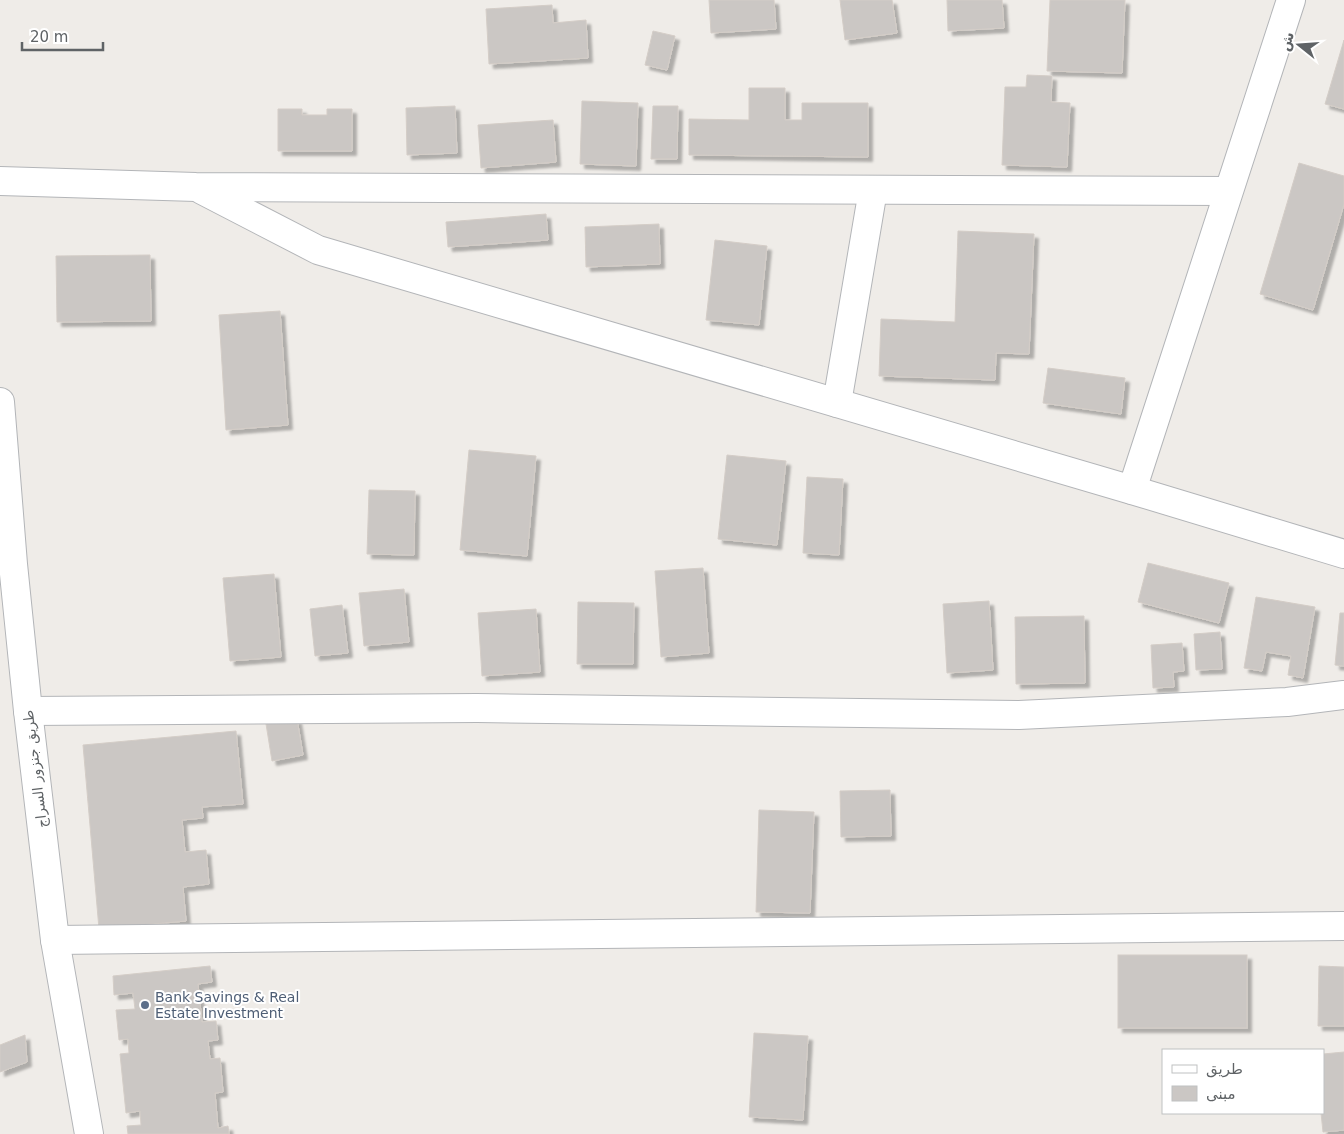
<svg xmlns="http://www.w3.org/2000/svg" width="1344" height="1134" viewBox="0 0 1344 1134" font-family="'DejaVu Sans',Vazirmatn,sans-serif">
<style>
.building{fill:#cbc7c4;stroke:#d4cdc7;filter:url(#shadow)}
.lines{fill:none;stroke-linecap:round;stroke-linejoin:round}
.minor-casing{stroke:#b3b5b8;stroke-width:30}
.minor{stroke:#fff;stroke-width:28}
.service-dot{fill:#5c6f8a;stroke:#fff;stroke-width:2}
.labels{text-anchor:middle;stroke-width:4;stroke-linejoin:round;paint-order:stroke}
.street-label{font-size:14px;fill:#5f6366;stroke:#fff}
.service-label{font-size:14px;fill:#4e5e75;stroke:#fff;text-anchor:start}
</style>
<defs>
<filter id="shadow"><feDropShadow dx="4.5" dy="4.5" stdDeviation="1" flood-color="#0004"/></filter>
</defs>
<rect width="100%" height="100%" fill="#efece8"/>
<g class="building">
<polygon points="709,0 774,0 776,29 711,33"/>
<polygon points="840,0 892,0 897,33 845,40"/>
<polygon points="947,0 1002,0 1004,28 948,31"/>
<polygon points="1050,0 1125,0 1122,73 1047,71"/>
<polygon points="552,5 553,23 586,20 588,58 489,64 486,9"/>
<polygon points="653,31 675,36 667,70 645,65"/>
<polygon points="1344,40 1344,109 1325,104"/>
<polygon points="1027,75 1052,76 1051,102 1070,103 1067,167 1002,165 1005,87 1026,87"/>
<polygon points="749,88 785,88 785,120 802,120 802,103 868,103 868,157 689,155 689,119 749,120"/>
<polygon points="582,101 638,103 636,166 580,164"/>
<polygon points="455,106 457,153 407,155 406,108"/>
<polygon points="653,106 678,106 677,159 651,159"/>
<polygon points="278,109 302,109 302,115 327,115 327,109 352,109 352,151 278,151"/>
<polygon points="553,120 556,162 481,168 478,125"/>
<polygon points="1299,163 1344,176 1344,204 1313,310 1260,294"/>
<polygon points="546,214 548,240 448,247 446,222"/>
<polygon points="659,224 660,264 586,267 585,227"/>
<polygon points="958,231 1034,234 1029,354 996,353 995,380 879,376 881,319 955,322"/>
<polygon points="715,240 767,246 759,325 706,320"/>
<polygon points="150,255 151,321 57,322 56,256"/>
<polygon points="280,311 288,425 226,430 219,315"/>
<polygon points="1048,368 1125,378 1121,414 1043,403"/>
<polygon points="469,450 536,456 527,556 460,550"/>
<polygon points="727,455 786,461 777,545 718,539"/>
<polygon points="807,477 843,479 839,555 803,553"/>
<polygon points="369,490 415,491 414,555 367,554"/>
<polygon points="1148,563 1229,583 1219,623 1138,602"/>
<polygon points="703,568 709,653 661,657 655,571"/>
<polygon points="274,574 281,657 230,661 223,578"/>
<polygon points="404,589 409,642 364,646 359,593"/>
<polygon points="1256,597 1315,607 1303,678 1288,675 1291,656 1266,652 1262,671 1244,668"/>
<polygon points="989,601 993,670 947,673 943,604"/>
<polygon points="578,602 634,603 633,664 577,664"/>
<polygon points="342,605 348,653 315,656 310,609"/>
<polygon points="536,609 540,672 482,676 478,613"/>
<polygon points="1340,613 1344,613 1344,666 1335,665"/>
<polygon points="1084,616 1085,683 1016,684 1015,617"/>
<polygon points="1220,632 1222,669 1196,670 1194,634"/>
<polygon points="1182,643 1184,671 1173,672 1174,687 1153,688 1151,645"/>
<polygon points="297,719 303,755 272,761 266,724"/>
<polygon points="236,731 243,804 202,807 203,818 182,820 185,852 206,850 209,884 183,887 186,921 99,929 83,745"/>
<polygon points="890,790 891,836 841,837 840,791"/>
<polygon points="759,810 814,812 810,913 756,912"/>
<rect x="1118" y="955" width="129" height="73"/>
<polygon points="210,966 212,982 198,984 202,1022 216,1021 218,1040 208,1041 210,1059 220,1058 223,1092 215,1093 218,1128 228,1126 229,1134 128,1134 127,1126 141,1125 140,1111 126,1113 120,1054 129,1053 128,1039 119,1040 116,1010 135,1009 133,993 114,995 113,976"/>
<polygon points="1319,966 1344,967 1344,1026 1318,1026"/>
<polygon points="754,1033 808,1036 803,1120 749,1117"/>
<polygon points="25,1035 27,1062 0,1072 0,1045"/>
<polygon points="1344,1052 1344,1130 1323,1132 1321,1113 1323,1113 1323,1054"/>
</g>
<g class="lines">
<defs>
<g id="minor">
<polyline points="0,181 196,187 1228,191"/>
<polyline points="202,190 318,250 1132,490 1344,554"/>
<polyline points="0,402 13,564 28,711 55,940 89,1134"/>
<polyline points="837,403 873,190"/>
<polyline points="1132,490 1291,0"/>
<polyline points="28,711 477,708 1019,715 1287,702 1344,695"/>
<polyline points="55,940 1344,926"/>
</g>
</defs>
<use href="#minor" class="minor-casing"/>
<use href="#minor" class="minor"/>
</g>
<circle class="service-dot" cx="145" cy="1005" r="5"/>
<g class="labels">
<g class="street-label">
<text transform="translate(35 769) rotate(-97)" y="5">طريق جنزور السراج</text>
</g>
<g class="service-label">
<text x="155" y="1002">Bank Savings &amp; Real<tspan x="155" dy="16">Estate Investment</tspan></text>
</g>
</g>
<rect x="1162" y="1049" width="162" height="65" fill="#ffffff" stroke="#bfc1c2"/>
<rect x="1172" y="1065" width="25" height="8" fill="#ffffff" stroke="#bfc1c2"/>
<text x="1206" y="1074" font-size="15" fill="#5f6366">طريق</text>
<rect x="1172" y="1086" width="25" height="15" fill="#cbc7c4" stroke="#bfc1c2"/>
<text x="1206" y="1099" font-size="15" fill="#5f6366">مبنى</text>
<g transform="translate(1299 45) rotate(287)" stroke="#ffffff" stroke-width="4" paint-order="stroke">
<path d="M0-4L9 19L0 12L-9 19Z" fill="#5f6366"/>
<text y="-8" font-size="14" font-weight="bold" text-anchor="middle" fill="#5f6366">ش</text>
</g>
<path d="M22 42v8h81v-8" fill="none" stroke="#5f6366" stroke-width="2.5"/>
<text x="30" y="42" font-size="15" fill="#5f6366" stroke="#ffffff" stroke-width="4" paint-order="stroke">20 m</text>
</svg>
